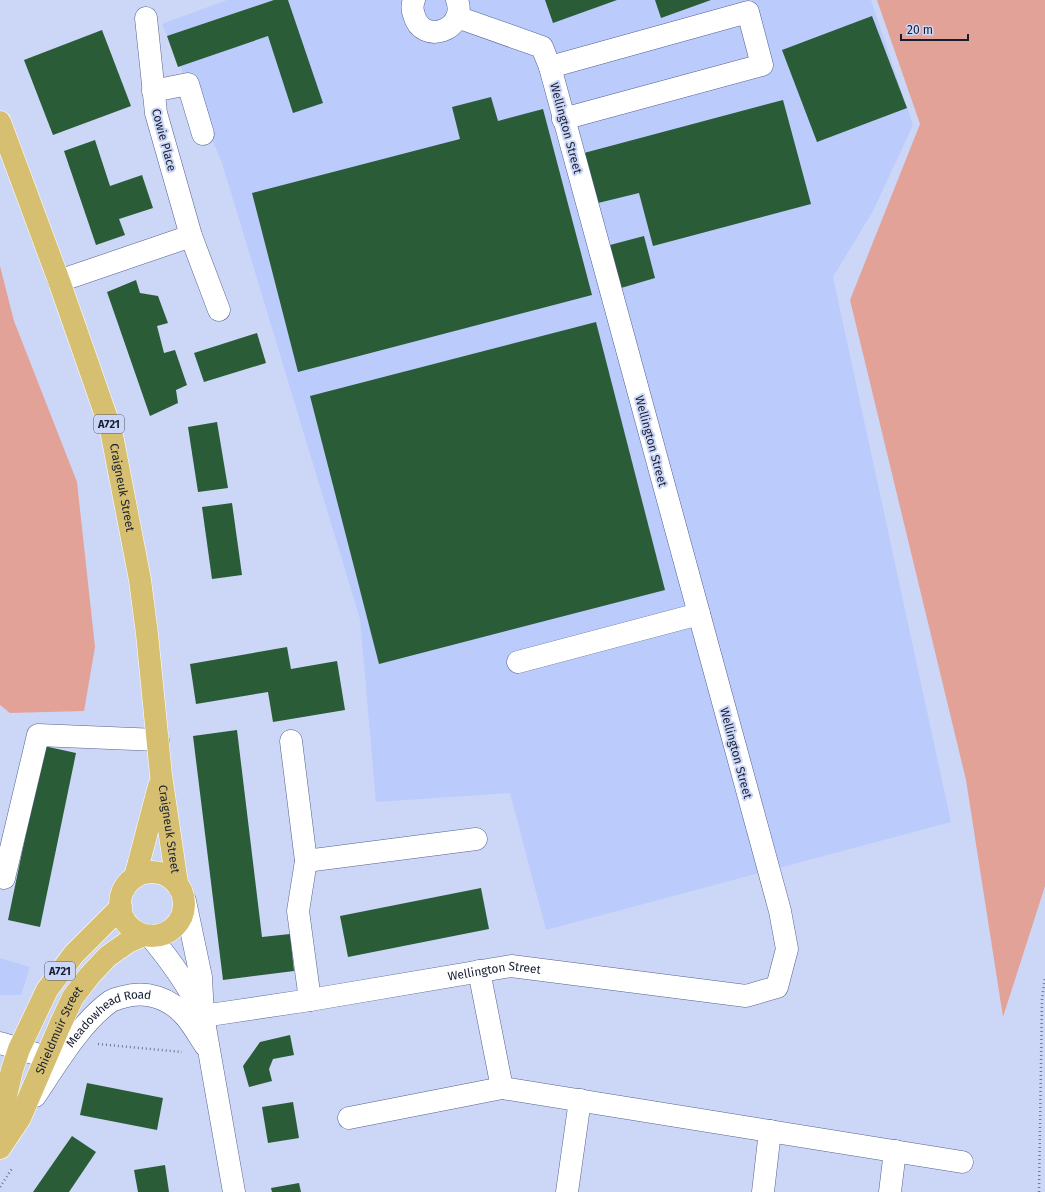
<svg xmlns="http://www.w3.org/2000/svg" width="1045" height="1192" viewBox="0 0 1045 1192" font-family="'Fira Sans',sans-serif">
<style>
.built{fill:#bbcbfb}
.green{fill:#e2a297}
.building{fill:#295c37}
.lines{fill:none;stroke-linecap:round;stroke-linejoin:round}
.minor-casing{stroke:#536291;stroke-width:23}
.major-casing{stroke:#fff;stroke-width:23}
.path{stroke:#6e7791;stroke-width:2.5;stroke-dasharray:1 3;stroke-linecap:butt}
.minor{stroke:#fff;stroke-width:22}
.major{stroke:#d6bf70;stroke-width:22}
.labels{text-anchor:middle;stroke-width:4;stroke-linejoin:round;paint-order:stroke}
.shield{fill:#ccd7f7;stroke:#4e566d;stroke-width:1}
.shield-label{font-size:11px;font-weight:bold;fill:#181e32}
.street-label{font-size:12px;fill:#181e32;stroke:#ccd7f7}
</style>
<rect width="100%" height="100%" fill="#ccd7f7"/>
<g class="built">
<polygon points="227,0 871,0 913,125 873,211 833,277 951,822 546,930 510,793 376,802 360,619 222,163 162,24"/>
<polygon points="0,958 30,967 21,995 0,995"/>
</g>
<g class="green">
<polygon points="877,0 1045,0 1045,886 1003,1017 966,780 850,300 920,124"/>
<polygon points="0,266 14,321 77,482 95,647 84,711 10,713 0,705"/>
</g>
<g class="building">
<polygon points="274,0 288,0 323,103 293,113 268,36 178,67 167,36"/>
<polygon points="545,0 617,0 553,23"/>
<polygon points="655,0 711,0 661,18"/>
<polygon points="872,16 907,108 817,142 782,50"/>
<polygon points="102,30 131,106 53,135 24,60"/>
<polygon points="491,97 498,121 543,109 592,295 298,372 252,193 460,139 452,107"/>
<polygon points="783,100 811,204 653,246 639,193 598,203 584,153"/>
<polygon points="95,140 110,186 142,175 153,208 119,219 125,235 96,245 64,151"/>
<polygon points="644,236 655,278 621,288 610,245"/>
<polygon points="136,280 140,293 158,296 168,323 157,326 164,353 175,350 187,385 176,390 178,403 150,416 107,292"/>
<polygon points="596,322 665,590 379,664 310,396"/>
<polygon points="257,333 266,363 204,382 194,353"/>
<polygon points="217,422 228,488 198,492 188,427"/>
<polygon points="232,503 242,575 212,579 202,507"/>
<polygon points="287,647 291,669 337,661 345,710 273,722 268,692 196,704 190,664"/>
<polygon points="237,730 262,937 290,934 294,971 223,980 193,736"/>
<polygon points="44,746 76,753 40,927 8,920"/>
<polygon points="481,888 489,929 348,957 340,916"/>
<polygon points="290,1035 294,1055 273,1059 269,1069 272,1081 249,1087 243,1066 260,1042"/>
<polygon points="87,1083 163,1098 157,1130 80,1115"/>
<polygon points="293,1102 299,1138 268,1143 262,1107"/>
<polygon points="72,1136 96,1152 69,1192 33,1192"/>
<polygon points="165,1165 169,1192 138,1192 134,1170"/>
<polygon points="299,1183 301,1192 272,1192 271,1188"/>
</g>
<g class="lines">
<defs>
<g id="minor">
<path d="M414 0C412 5 412 10 414 15 422 46 468 30 457 0"/>
<polyline points="550,67 748,12 762,65 563,119"/>
<polyline points="153,91 188,84 203,134"/>
<polyline points="191,236 219,310"/>
<polyline points="59,281 191,236 156,113 146,18"/>
<polyline points="518,662 699,614"/>
<polyline points="291,741 306,861 298,911 310,1000"/>
<polyline points="306,861 476,839"/>
<polyline points="4,878 38,735 158,740"/>
<polyline points="185,901 201,977 203,1016 234,1192"/>
<path d="M150 936C169 959 187 983 200 1010"/>
<polyline points="479,971 502,1088 962,1162"/>
<path id="s1" d="M203 1016 310 1000 511 966 746 996 777 987 787 949 780 911 550 67 542 47 457 17"/>
<polyline points="0,1043 46,1057"/>
<path id="s2" d="M35 1096C56 1065 80 1023 111 1001 115 999 119 998 123 997 146 990 170 998 186 1017 193 1025 199 1036 205 1045"/>
<polyline points="349,1118 502,1088"/>
<polyline points="567,1192 580,1100"/>
<polyline points="763,1192 770,1131"/>
<polyline points="890,1192 895,1151"/>
</g>
<g id="major">
<path id="s3" d="M0 122 59 281 111 430 140 580 147 634 161 775 177 883"/>
<circle cx="152" cy="904" r="32"/>
<polyline points="135,877 159,786"/>
<polyline points="0,1122 12,1070 19,1049 47,990 74,954 121,907"/>
<path id="s4" d="M0 1148 20 1118 60 1025 73 997 90 975 108 956 128 942 144 935"/>
</g>
</defs>
<use href="#minor" class="minor-casing"/>
<use href="#major" class="major-casing"/>
<g class="path">
<polyline points="98,1044 182,1052"/>
<polyline points="0,1187 13,1167"/>
<polyline points="1039,1192 1042,999 1045,977"/>
</g>
<use href="#minor" class="minor"/>
<use href="#major" class="major"/>
</g>
<g class="labels">
<g class="shield">
<rect x="94" y="415" width="30" height="18" rx="3"/>
<rect x="45" y="962" width="30" height="18" rx="3"/>
</g>
<g class="shield-label">
<text x="109" y="428">A721</text>
<text x="60" y="975">A721</text>
</g>
<g class="street-label">
<text transform="translate(566 128) rotate(75)" y="4">Wellington Street</text>
<text transform="translate(164 140) rotate(75)" y="4">Cowie Place</text>
<text transform="translate(651 441) rotate(75)" y="4">Wellington Street</text>
<text dy="4" stroke="none"><textPath href="#s3" startOffset="386">Craigneuk Street</textPath></text>
<text transform="translate(736 753) rotate(75)" y="4">Wellington Street</text>
<text dy="4" stroke="none"><textPath href="#s3" startOffset="731">Craigneuk Street</textPath></text>
<text dy="4" stroke="none"><textPath href="#s1" startOffset="295">Wellington Street</textPath></text>
<text dy="4" stroke="none"><textPath href="#s2" startOffset="112">Meadowhead Road</textPath></text>
<text dy="4" stroke="none"><textPath href="#s4" startOffset="132">Shieldmuir Street</textPath></text>
</g>
</g>
<path d="M901 34v6h67v-6" fill="none" stroke="#181e32" stroke-width="2"/>
<text x="907" y="34" font-size="12" fill="#181e32" stroke="#ccd7f7" stroke-width="3" paint-order="stroke">20 m</text>
</svg>
